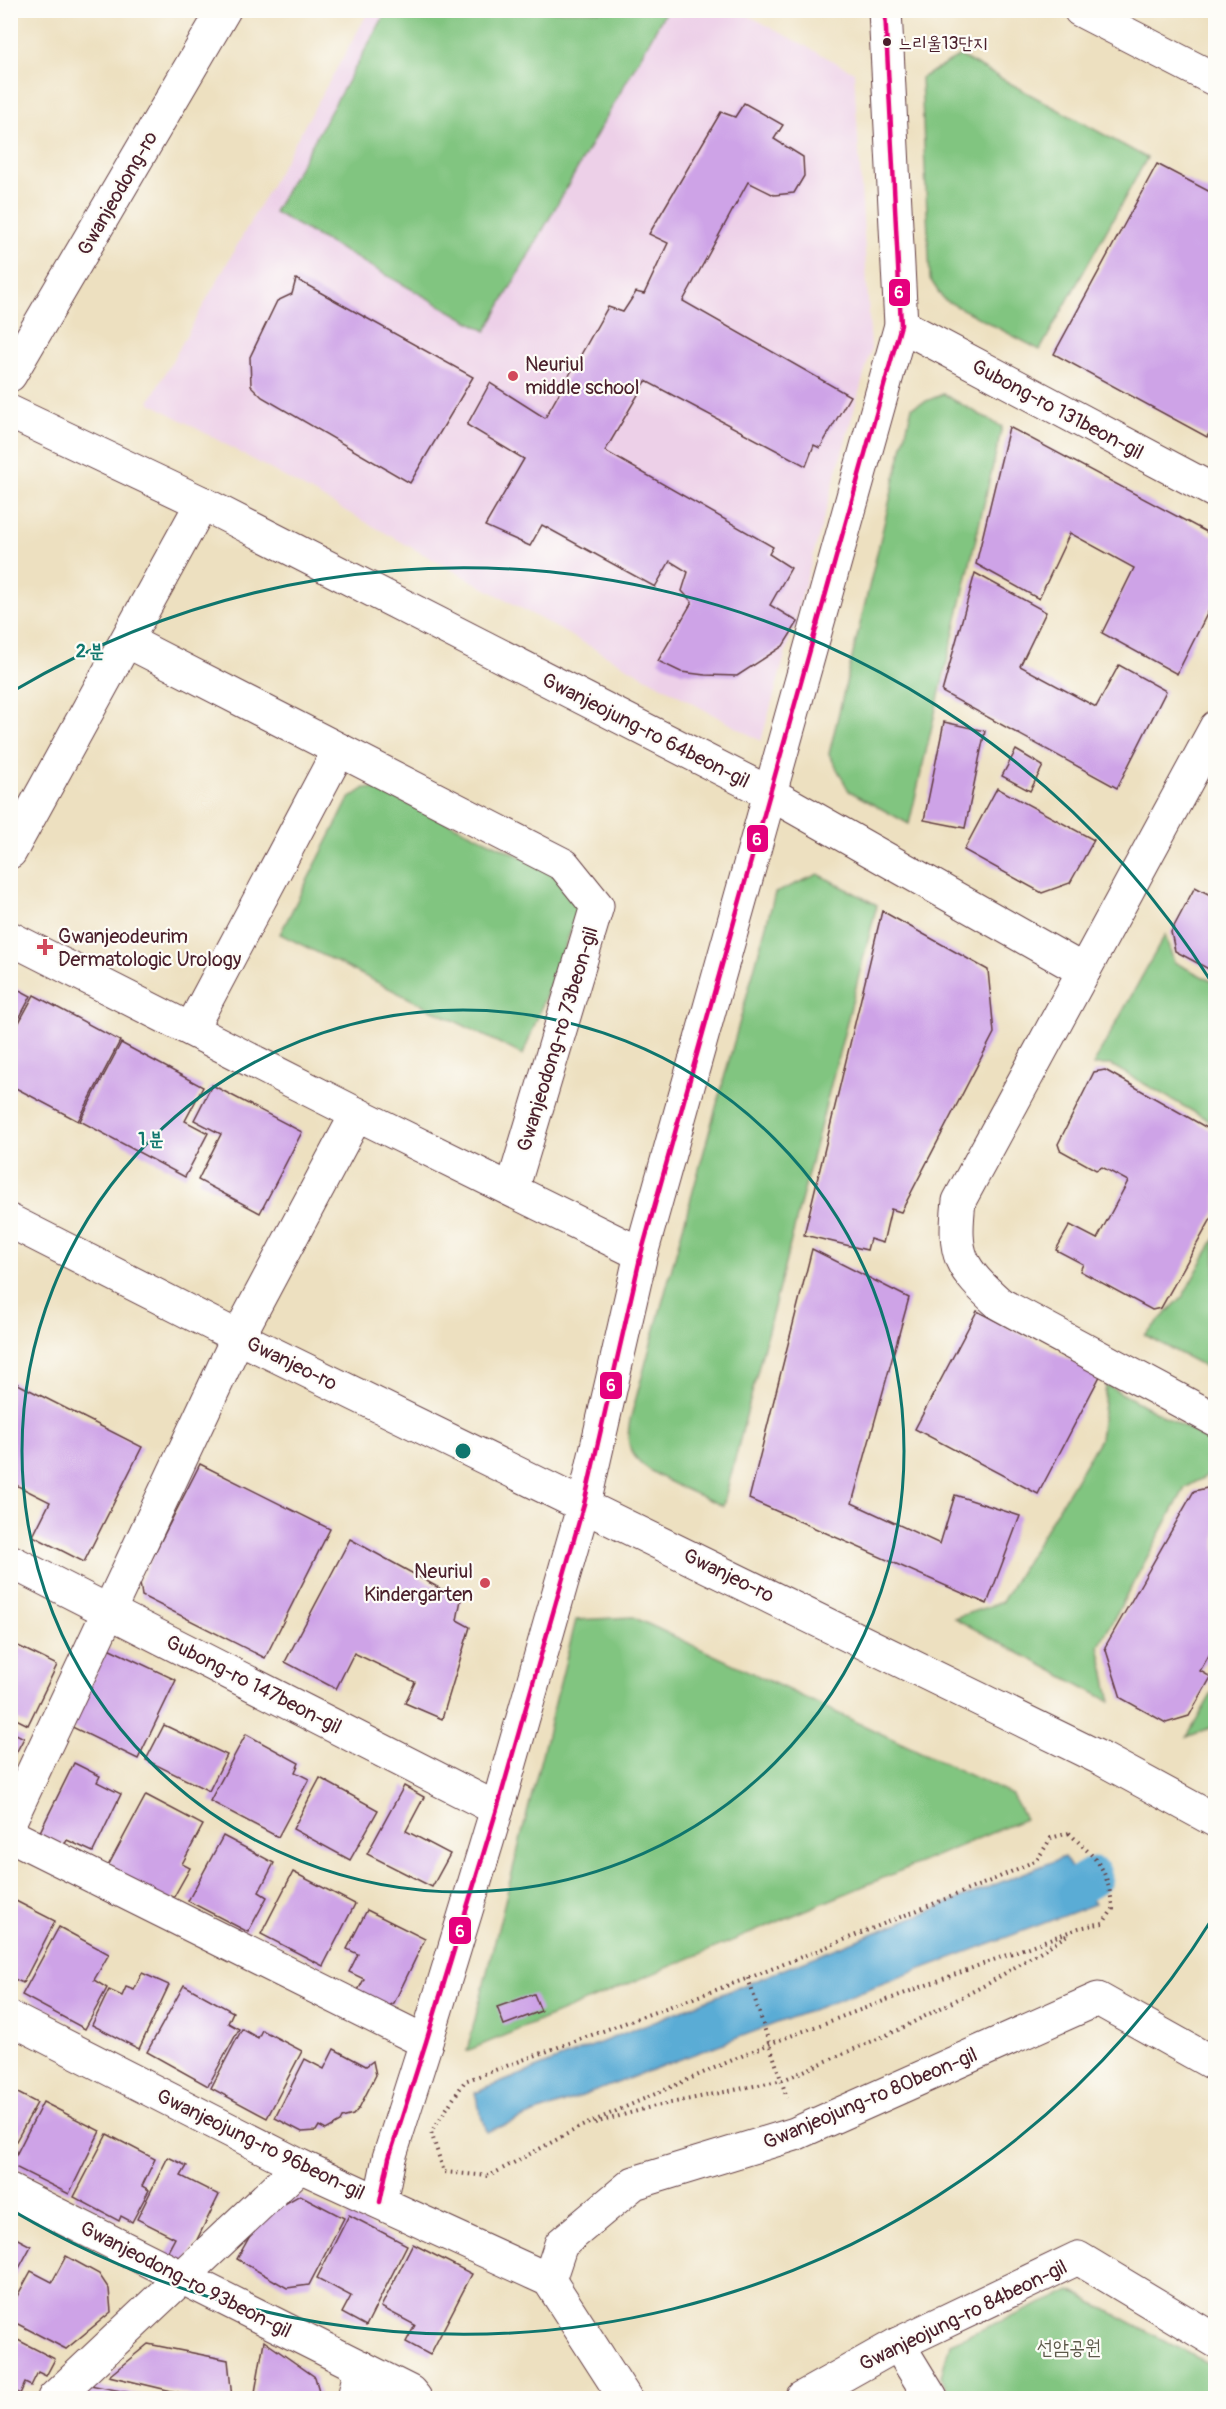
<svg xmlns="http://www.w3.org/2000/svg" width="1226" height="2409" viewBox="0 0 1226 2409" font-family="Pangolin,'Poor Story',sans-serif">
<style>
.built{fill:#edd0e8}
.green{fill:#81c580;stroke:#667256;stroke-width:1.5}
.water{fill:#5aacd5;stroke:#526680;stroke-width:1.5}
.lines{fill:none;stroke-linecap:round;stroke-linejoin:round}
.canal{stroke:#5aacd5;stroke-width:39}
.building{fill:#cea3e7}
.minor-casing{stroke:#623c41;stroke-width:35}
.major-casing{stroke:#623c41;stroke-width:35}
.path{stroke:#623c41;stroke-width:4;stroke-dasharray:1.5 4.5;stroke-linecap:butt}
.minor{stroke:#fff;stroke-width:33}
.major{stroke:#fff;stroke-width:33}
.bus-1-casing{stroke:#fdfcf7;stroke-width:9}
.bus-1{stroke:#e5007d;stroke-width:4.5}
.ring{fill:none;stroke:#0f766e;stroke-width:3}
.bus-dot{fill:#4a1f2b;stroke:#fdfcf7;stroke-width:2}
.poi-dot{fill:#d1495b;stroke:#fdfcf7;stroke-width:2}
.labels{text-anchor:middle;stroke-width:4.5;stroke-linejoin:round;paint-order:stroke}
.bus-label{font-size:18px;fill:#4a1f2b;stroke:#fdfcf7;text-anchor:start}
.street-label{font-size:20px;fill:#4a1f2b;stroke:#fdfcf7}
.poi-label{font-size:20px;fill:#4a1f2b;stroke:#fdfcf7;text-anchor:start}
.park-label{font-size:20px;fill:#5d5949;stroke:#fdfcf7}
.centre{fill:#0f766e;stroke:#fdfcf7;stroke-width:3}
.ring-label{font-size:18px;text-anchor:middle;font-weight:bold;fill:#0f766e;stroke:#fdfcf7;stroke-width:4.5;stroke-linejoin:round;paint-order:stroke}
.line-badge{stroke:#fdfcf7;stroke-width:2}
.badge-label{font-size:16px;text-anchor:middle;font-weight:bold;fill:#fff}
</style>
<rect width="100%" height="100%" fill="#fdfcf7"/>
<filter id="ink" filterUnits="userSpaceOnUse"><feTurbulence type="fractalNoise" baseFrequency=".0167" numOctaves="2"/><feDisplacementMap in="SourceGraphic" scale="12" xChannelSelector="R" yChannelSelector="G"/><feConvolveMatrix kernelMatrix="1 2 1 2 8 2 1 2 1" color-interpolation-filters="sRGB"/></filter>
<filter id="wash" filterUnits="userSpaceOnUse"><feTurbulence type="fractalNoise" baseFrequency=".008" numOctaves="4" result="noise"/><feDisplacementMap in="SourceGraphic" scale="24" xChannelSelector="R" yChannelSelector="G"/><feGaussianBlur stdDeviation="1.35" result="paint"/><feColorMatrix in="noise" values="0 0 0 0 0 0 0 0 0 0 0 0 0 0 0 0 0 1.4 0 .05"/><feComposite in="paint" operator="in"/></filter>
<g filter="url(#wash)">
<rect width="100%" height="100%" fill="#ede0c0"/>
<polygon class="built" points="369,11 740,11 854,72 871,350 761,741 149,402"/>
<g class="green">
<polygon points="387,11 666,11 486,331 274,212"/>
<polygon points="960,56 1147,158 1040,350 943,299 930,279 921,78"/>
<polygon points="943,394 1002,427 909,824 849,791 829,754 912,407"/>
<polygon points="365,788 377,789 554,872 580,907 523,1055 280,934 349,799"/>
<path d="M818 874 877 905 723 1506C698 1494 639 1474 630 1448 627 1439 628 1430 630 1420L775 893Z"/>
<polygon points="1165,935 1174,962 1215,983 1215,1124 1111,1065 1093,1065"/>
<polygon points="1215,1238 1215,1372 1145,1335 1183,1296"/>
<polygon points="1106,1385 1216,1444 1215,1471 1185,1488 1099,1646 1111,1702 954,1618 1002,1602 1100,1439"/>
<polygon points="633,1617 1012,1795 1025,1819 467,2051 576,1620"/>
<polygon points="1215,1688 1215,1726 1187,1737"/>
<polygon points="1071,2291 1215,2367 1215,2398 954,2398 941,2377 950,2343"/>
</g>
<polygon class="water" points="1064,1857 1095,1904 486,2132 475,2093"/>
<g class="lines">
<polyline class="canal" points="1083,1883 1093,1877"/>
</g>
<g id="blocks">
<g class="building">
<polygon points="744,103 783,125 774,139 803,157 804,176 794,193 774,195 748,182 683,301 850,396 820,448 814,445 806,466 646,381 605,451 773,547 769,554 791,568 770,605 798,622 783,646 737,676 705,675 681,672 658,661 692,602 682,591 688,572 670,561 655,587 542,525 530,546 485,526 524,459 467,425 490,383 545,418 608,307 623,312 636,292 644,294 668,243 649,234 721,112 735,117"/>
<polygon points="1157,164 1216,195 1216,421 1207,437 1054,354"/>
<polygon points="296,279 473,377 410,483 262,397 251,386 250,357 277,301 292,294"/>
<polygon points="1009,427 1214,536 1216,596 1177,674 1102,633 1134,568 1070,533 1039,599 976,564"/>
<polygon points="975,573 1046,612 1020,666 1096,707 1119,665 1166,691 1117,788 942,692"/>
<polygon points="944,722 985,731 965,828 924,820"/>
<polygon points="1016,750 1043,766 1030,791 1002,776"/>
<polygon points="997,788 1094,840 1070,883 1042,893 964,850"/>
<polygon points="1195,887 1216,898 1216,973 1175,951 1171,932"/>
<polygon points="882,911 988,970 994,1033 901,1212 891,1209 883,1243 870,1239 867,1250 804,1235"/>
<polygon points="10,985 31,996 10,1035"/>
<polygon points="34,995 120,1041 78,1121 10,1085 10,1039"/>
<polygon points="121,1043 203,1087 185,1121 208,1133 185,1177 80,1121"/>
<polygon points="1105,1070 1216,1133 1216,1210 1161,1308 1152,1310 1080,1271 1083,1264 1056,1250 1070,1225 1097,1239 1128,1181 1102,1167 1096,1170 1060,1150 1058,1144 1094,1072"/>
<polygon points="212,1085 302,1132 260,1213 198,1180 221,1134 194,1120"/>
<polygon points="812,1249 909,1298 852,1503 940,1544 955,1495 1020,1516 987,1604 749,1499"/>
<polygon points="977,1311 1100,1376 1038,1494 915,1429"/>
<polygon points="10,1380 142,1447 84,1562 33,1536 50,1502 10,1482"/>
<polygon points="200,1464 330,1529 265,1658 142,1596 140,1582"/>
<polygon points="1216,1486 1216,1643 1200,1671 1211,1677 1189,1716 1166,1723 1121,1698 1105,1647 1194,1491"/>
<polygon points="350,1539 461,1600 457,1620 470,1627 442,1719 405,1703 415,1682 354,1653 336,1689 285,1662"/>
<polygon points="10,1642 57,1665 28,1725 10,1716"/>
<polygon points="108,1648 176,1680 138,1759 70,1726"/>
<polygon points="164,1725 227,1755 209,1791 146,1760"/>
<polygon points="10,1731 24,1738 10,1764"/>
<polygon points="246,1734 299,1763 295,1772 309,1779 278,1837 210,1801"/>
<polygon points="74,1763 100,1776 97,1782 121,1794 93,1852 67,1840 63,1848 38,1836"/>
<polygon points="320,1778 378,1810 350,1860 293,1829"/>
<polygon points="404,1786 424,1797 406,1831 450,1854 432,1887 367,1854"/>
<polygon points="146,1795 203,1825 182,1864 190,1868 171,1902 107,1868"/>
<polygon points="223,1836 274,1863 259,1892 267,1897 248,1932 188,1901"/>
<polygon points="293,1872 355,1904 323,1966 261,1934"/>
<polygon points="10,1898 55,1921 23,1983 10,1977"/>
<polygon points="367,1910 425,1939 394,2003 381,2011 354,1998 364,1979 349,1972 358,1954 347,1949"/>
<polygon points="59,1927 109,1954 94,1980 107,1988 85,2029 22,1995"/>
<polygon points="142,1973 169,1985 139,2049 92,2025 109,1990 122,1996 126,1987 134,1990"/>
<polygon points="184,1985 233,2012 228,2023 239,2029 208,2086 147,2052"/>
<polygon points="534,1994 541,2011 504,2025 497,2007"/>
<polygon points="242,2029 258,2038 262,2030 302,2051 267,2118 211,2088"/>
<polygon points="334,2049 366,2066 373,2061 376,2075 359,2108 353,2115 342,2118 340,2122 326,2130 319,2126 316,2131 302,2132 275,2118 305,2059 324,2069"/>
<polygon points="10,2089 37,2103 10,2152"/>
<polygon points="43,2102 100,2131 69,2194 11,2165"/>
<polygon points="107,2134 155,2159 142,2186 149,2190 132,2222 121,2216 119,2221 74,2197"/>
<polygon points="168,2157 187,2166 181,2176 219,2195 185,2264 166,2255 175,2238 137,2219"/>
<polygon points="300,2195 344,2218 309,2285 287,2288 237,2259 260,2218"/>
<polygon points="349,2215 407,2245 366,2326 342,2313 351,2296 317,2278"/>
<polygon points="10,2235 31,2246 10,2285"/>
<polygon points="413,2244 472,2274 430,2355 406,2342 415,2325 381,2307"/>
<polygon points="66,2256 99,2274 109,2289 111,2312 66,2349 10,2320 10,2309 31,2271 52,2282"/>
<polygon points="10,2336 55,2359 46,2376 38,2372 31,2386 25,2383 20,2394 16,2391 12,2398"/>
<polygon points="264,2341 315,2377 321,2398 254,2398"/>
<polygon points="148,2344 228,2360 232,2398 201,2398 109,2376"/>
<polygon points="80,2383 152,2397 152,2398 77,2398"/>
</g>
</g>
</g>
<g filter="url(#ink)">
<use href="#blocks" fill-opacity="0" stroke="#623c41" stroke-width="1.5"/>
<g class="lines">
<defs>
<g id="minor">
<polyline points="901,325 1216,492"/>
<polyline points="10,375 224,10"/>
<polyline points="10,412 202,503 771,794 1084,971"/>
<polyline points="127,641 564,865 597,906 512,1190"/>
<path d="M1216 727 959 1201C953 1256 959 1267 1000 1304L1216 1420"/>
<polyline points="10,852 202,503"/>
<polyline points="10,938 357,1114 641,1254"/>
<polyline points="191,1029 339,750"/>
<polyline points="10,1221 238,1337 1102,1759 1216,1821"/>
<polyline points="10,1561 497,1809"/>
<polyline points="10,1821 238,1337 357,1114"/>
<polyline points="10,1835 426,2042"/>
<polyline points="10,2018 300,2166 549,2280 625,2398"/>
<polyline points="10,2191 410,2392 415,2398"/>
<polyline points="380,2202 389,2158 426,2042 497,1809 584,1504 641,1254 901,325 885,10"/>
<polyline points="549,2280 561,2244 634,2183 795,2134 1098,1999 1216,2065"/>
<polyline points="898,2344 931,2398"/>
<polyline points="54,2398 300,2166"/>
<polyline points="354,2398 361,2367"/>
<polyline points="802,2398 898,2344 1078,2258 1216,2341"/>
</g>
<polyline id="major" points="1080,10 1216,80"/>
</defs>
<use href="#minor" class="minor-casing"/>
<use href="#major" class="major-casing"/>
<g class="path">
<path d="M1069 1833C1100 1863 1106 1865 1113 1909L1103 1923 1079 1928 769 2044 580 2127 489 2176 444 2172 431 2132 465 2081 754 1976 995 1879 1037 1860 1051 1838Z"/>
<polyline points="748,1978 787,2098"/>
<polyline points="595,2123 651,2107 783,2080 898,2030 989,1983 1069,1934"/>
</g>
<use href="#minor" class="minor"/>
<use href="#major" class="major"/>
<defs>
<polyline id="bus-1" points="380,2202 389,2158 426,2042 497,1809 584,1504 641,1254 901,325 885,10"/>
</defs>
<use href="#bus-1" class="bus-1-casing"/>
<use href="#bus-1" class="bus-1"/>
</g>
</g>
<g class="ring">
<circle cx="463" cy="1451" r="441"/>
<path d="M1212 1919A883 883 0 0 1 15 2212M15 690A883 883 0 0 1 1212 983"/>
</g>
<circle class="bus-dot" cx="887" cy="42" r="5"/>
<g class="poi-dot">
<circle cx="513" cy="376" r="6"/>
<path d="M42 938h6v6h6v6h-6v6h-6v-6h-6v-6h6z"/>
<circle cx="485" cy="1583" r="6"/>
</g>
<g class="labels">
<g class="bus-label">
<text x="898" y="49">느리울13단지</text>
</g>
<g class="street-label">
<text transform="translate(117 193) rotate(-60)" y="7">Gwanjeodong-ro</text>
<text transform="translate(1058 409) rotate(28)" y="7">Gubong-ro 131beon-gil</text>
<text transform="translate(646 730) rotate(27)" y="7">Gwanjeojung-ro 64beon-gil</text>
<text transform="translate(557 1039) rotate(-73)" y="7">Gwanjeodong-ro 73beon-gil</text>
<text transform="translate(292 1363) rotate(26)" y="7">Gwanjeo-ro</text>
<text transform="translate(729 1575) rotate(26)" y="7">Gwanjeo-ro</text>
<text transform="translate(254 1684) rotate(27)" y="7">Gubong-ro 147beon-gil</text>
<text transform="translate(870 2098) rotate(-23)" y="7">Gwanjeojung-ro 80beon-gil</text>
<text transform="translate(261 2144) rotate(26)" y="7">Gwanjeojung-ro 96beon-gil</text>
<text transform="translate(186 2279) rotate(27)" y="7">Gwanjeodong-ro 93beon-gil</text>
<text transform="translate(963 2315) rotate(-26)" y="7">Gwanjeojung-ro 84beon-gil</text>
</g>
<g class="poi-label">
<text x="525" y="371">Neuriul<tspan x="525" dy="23">middle school</tspan></text>
<text x="58" y="943">Gwanjeodeurim<tspan x="58" dy="23">Dermatologic Urology</tspan></text>
<text x="473" y="1578" text-anchor="end">Neuriul<tspan x="473" dy="23">Kindergarten</tspan></text>
</g>
<g class="park-label">
<text x="1069" y="2354">선암공원</text>
</g>
</g>
<circle cx="463" cy="1451" r="9" class="centre"/>
<g class="ring-label">
<text x="90" y="657">2 분</text>
<text x="151" y="1145">1 분</text>
</g>
<g class="line-badge">
<rect x="888" y="278" width="23" height="29" rx="6" fill="#e5007d"/>
<rect x="746" y="824" width="23" height="29" rx="6" fill="#e5007d"/>
<rect x="599" y="1371" width="24" height="29" rx="6" fill="#e5007d"/>
<rect x="448" y="1916" width="24" height="29" rx="6" fill="#e5007d"/>
</g>
<g class="badge-label">
<text x="899" y="298">6</text>
<text x="757" y="845">6</text>
<text x="611" y="1391">6</text>
<text x="460" y="1937">6</text>
</g>
<rect width="1226" height="2409" fill="none" stroke="#fdfcf7" stroke-width="36"/>
</svg>
